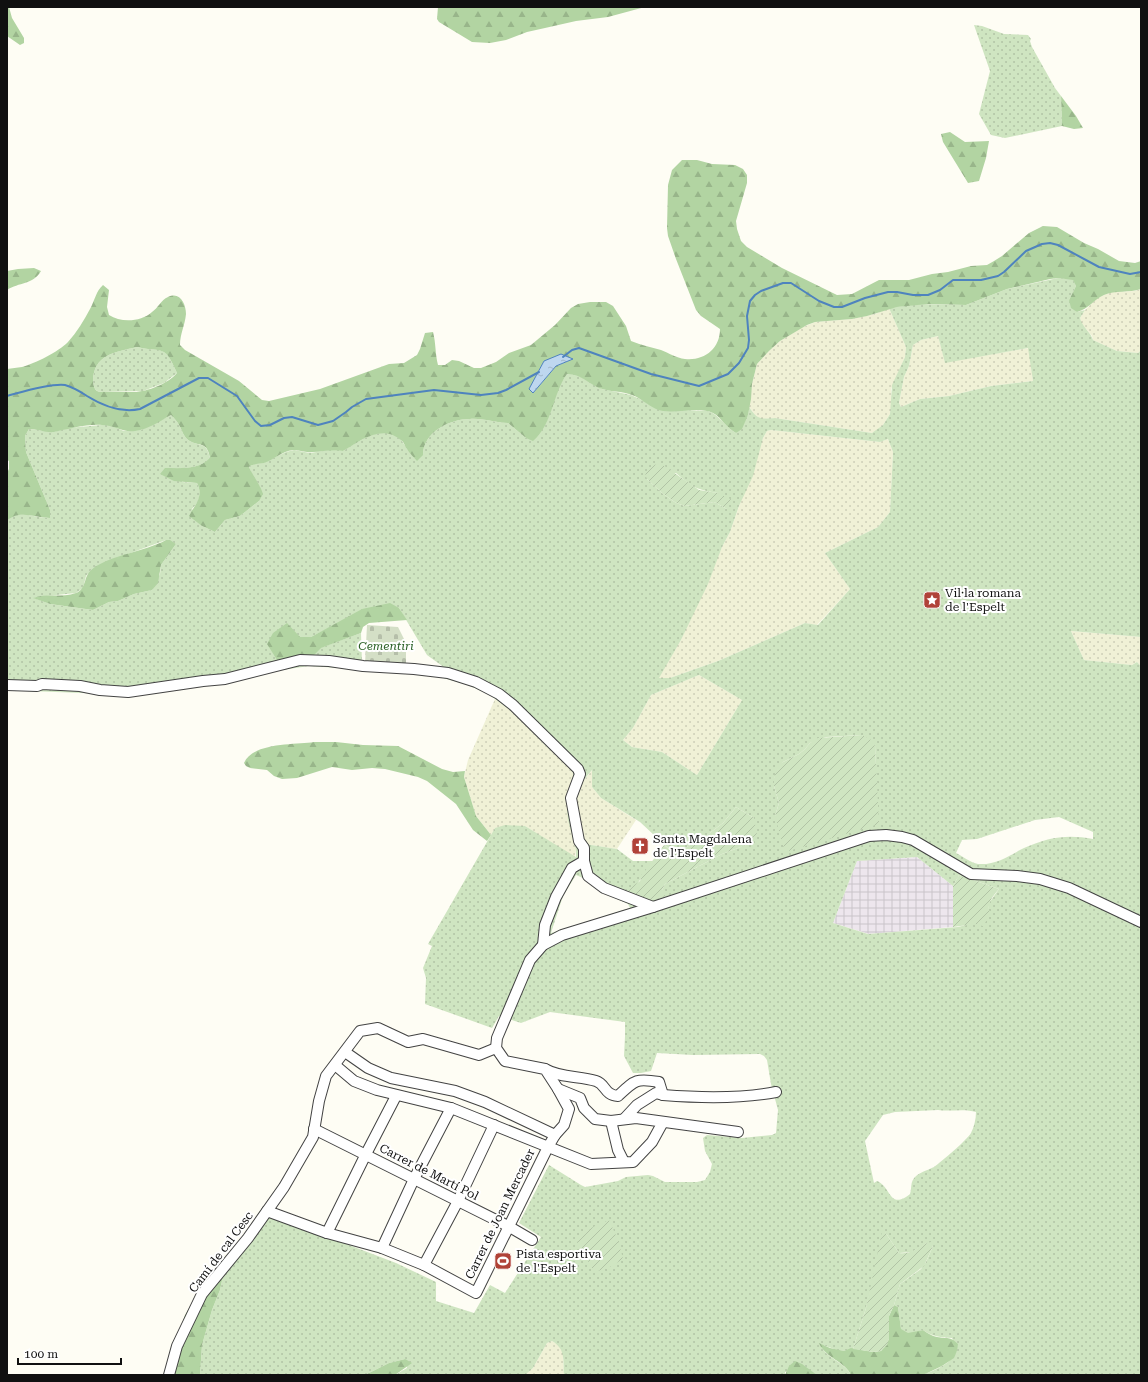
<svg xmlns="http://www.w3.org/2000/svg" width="1148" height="1382" viewBox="0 0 1148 1382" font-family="'Roboto Serif',serif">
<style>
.industrial{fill:url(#industrial-grid)}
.farmland{fill:url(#farmland-dots)}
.grass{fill:url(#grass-dots);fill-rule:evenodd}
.forest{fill:url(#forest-firs);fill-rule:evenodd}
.cemetery{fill:url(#cemetery-stones)}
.garden{fill:url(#garden-furrows)}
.water{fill:url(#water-ripples);stroke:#4e83be}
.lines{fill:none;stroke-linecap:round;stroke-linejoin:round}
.stream{stroke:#4e83be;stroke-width:2}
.minor-casing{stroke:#434343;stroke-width:12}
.minor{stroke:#fff;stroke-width:10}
.labels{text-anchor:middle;stroke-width:4;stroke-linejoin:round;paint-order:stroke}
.poi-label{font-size:12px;fill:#101010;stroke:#fff;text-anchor:start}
.park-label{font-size:12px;font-style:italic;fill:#2c6127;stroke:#fff}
.street-label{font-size:12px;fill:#101010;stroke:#fff}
</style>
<defs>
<pattern id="industrial-grid" width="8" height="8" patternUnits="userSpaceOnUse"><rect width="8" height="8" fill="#ede6ed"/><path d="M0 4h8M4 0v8" fill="none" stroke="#cac4ca"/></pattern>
<pattern id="farmland-dots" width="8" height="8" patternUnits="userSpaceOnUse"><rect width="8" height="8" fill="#f0f1d6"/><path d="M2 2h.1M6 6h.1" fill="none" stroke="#cdceb7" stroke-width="1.8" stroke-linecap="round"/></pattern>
<pattern id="grass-dots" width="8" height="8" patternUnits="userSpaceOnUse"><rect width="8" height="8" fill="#cfe5c1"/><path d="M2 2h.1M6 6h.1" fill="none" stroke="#b1c3a5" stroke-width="1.8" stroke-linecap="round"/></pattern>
<pattern id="forest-firs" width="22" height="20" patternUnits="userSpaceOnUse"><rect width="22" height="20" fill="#b2d4a2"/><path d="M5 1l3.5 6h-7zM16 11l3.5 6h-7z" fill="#98b58a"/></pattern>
<pattern id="cemetery-stones" width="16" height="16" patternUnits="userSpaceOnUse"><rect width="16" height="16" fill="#d4dfc6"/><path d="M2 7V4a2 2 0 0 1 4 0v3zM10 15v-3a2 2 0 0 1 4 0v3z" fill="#b5bea9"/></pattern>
<pattern id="garden-furrows" width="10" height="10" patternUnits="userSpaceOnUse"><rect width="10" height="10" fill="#cfe5c1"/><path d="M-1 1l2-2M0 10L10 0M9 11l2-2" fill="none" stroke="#b1c3a5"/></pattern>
<pattern id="water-ripples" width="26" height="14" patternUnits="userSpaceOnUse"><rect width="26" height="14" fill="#bed7ef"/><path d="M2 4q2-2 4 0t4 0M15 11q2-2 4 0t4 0" fill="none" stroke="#a2b8cc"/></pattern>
</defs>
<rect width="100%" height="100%" fill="#fefdf4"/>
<polygon class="industrial" points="917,857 953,886 953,927 869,934 833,923 857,861"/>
<g class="farmland">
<polygon points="1141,289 1141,350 1138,353 1117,351 1093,340 1092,336 1081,323 1080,318 1085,310 1096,299 1104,295 1112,292 1135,291"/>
<polygon points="889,308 906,347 905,357 891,389 892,402 890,414 883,425 876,431 872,433 775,418 761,419 755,415 749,407 752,384 757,364 769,351 780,341 801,328 815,322 852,319 875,314"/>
<polygon points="938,336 945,362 1029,348 1033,381 991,386 949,396 920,399 901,407 899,403 904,377 909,366 913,345 921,340"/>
<polygon points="771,430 880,442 888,439 893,452 890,512 878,527 825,553 850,589 817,625 805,623 718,661 670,678 658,678 681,640 722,547 730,532 763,438 767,431"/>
<polygon points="1071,631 1141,637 1141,664 1140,665 1137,662 1132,665 1084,660"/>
<polygon points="699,675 742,700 697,775 662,752 632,747 623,740 633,728 651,695"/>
<polygon points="495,699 515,714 548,748 566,763 573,773 574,838 576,850 575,858 525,826 495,828 491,835 476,816 464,777 468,760"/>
<polygon points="593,769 592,787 601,798 636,820 617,849 585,844 576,799 577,789"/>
<polygon points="552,1341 559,1345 563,1353 564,1375 525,1375 533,1368 547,1343"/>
</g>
<g class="grass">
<polygon points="974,25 982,26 1004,34 1028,35 1031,39 1030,41 1032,47 1055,88 1061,96 1062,126 1005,138 991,135 979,114 990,71"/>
<path d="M1058 278 1073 279 1076 286 1069 300 1077 312 1085 310 1080 318C1082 327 1091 332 1093 340L1117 351 1138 353 1141 350V637L1071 631 1084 660 1132 665 1137 662 1140 665 1141 664V1375H923C936 1369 950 1365 957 1351L952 1338C941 1337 932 1337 923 1330L908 1334 901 1330 898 1307 894 1305 900 1284 921 1269 926 1262 933 1246 927 1243 912 1252 899 1253 885 1232 866 1308 853 1349 844 1351 837 1350 820 1344C825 1358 845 1362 851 1375H817L807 1369 785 1372V1375H564C563 1361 566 1349 552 1341L547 1343 533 1368 525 1375H395L407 1368 405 1359 389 1363 365 1375H200L202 1345 212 1310 220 1290 223 1276 236 1247 260 1211 396 1263 436 1282V1301L474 1313 490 1285 505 1293 541 1237 519 1223 549 1165 581 1185 585 1187 618 1181 626 1177 648 1175 653 1176 665 1182H697L705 1180 710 1172 712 1164 705 1151 703 1138 707 1135 742 1138 772 1135 776 1133 778 1110 771 1084 767 1060 764 1056 760 1054 693 1055 657 1053 651 1071 641 1073H633L624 1056 625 1036V1022L550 1012 521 1023 499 1016 492 1028 425 1004 426 978 423 968 432 946 428 944 495 828 505 825 525 826 576 857V850L568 820 567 807 573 779V773L566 763 548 748 515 714 490 695 468 685 429 674 309 666 282 670 193 688 134 695 29 691 7 689V521C19 508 35 519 50 518V510L26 452 25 436 29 429 53 432 68 428 101 425H109L124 431 141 430 171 415C174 418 177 421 179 425 182 430 183 435 187 439 197 448 207 439 210 459 201 466 192 468 180 468L182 482 197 483C202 493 200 501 192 509L202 526 215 532 225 520 240 516 259 501 260 487 252 474 249 467 256 463H263L286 452 294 450 310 453 335 449 343 451C364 438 391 418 407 449L423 455C423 432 450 419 470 419 483 418 495 423 508 423L526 438 546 423 559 386 567 374 574 373 602 389 631 395 644 401 657 409 708 411C720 415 725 427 736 433L748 415 749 407C758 420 760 419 775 418L872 433 883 425 890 414 892 385 905 357 906 347 889 308 920 304 966 305 1007 289ZM938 336 945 363 1028 348 1033 381 991 386 949 396 920 399 901 407 899 403 904 377 909 366 913 345 921 340ZM771 430 880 442 888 439 893 452 890 512 878 527 825 553 850 589 818 625 805 623 718 661 670 678H659L681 640 708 584 722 547 730 532 739 506 753 476 763 438 767 431ZM676 473C692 487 697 490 718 493L727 509 714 502 685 506 676 503 662 493 647 479ZM166 540 176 544 161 565 160 574 152 590 134 594 118 601 109 602 93 610 50 604 34 598 37 597 76 593 83 588 86 576 92 569 106 562ZM399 608 427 655 445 668 362 663 361 633 279 663 277 659 300 637H311L344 620ZM699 675 742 700 697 775 662 752 632 747 623 740 633 728 651 695ZM862 735 875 746 876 771 775 816 779 803 774 786V778L783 762 799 754 805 749 810 743 826 737ZM592 770V787L601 798 640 822 669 849H683L703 838 723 823 736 807 754 818V842L722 854 665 884 662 890 634 887C641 880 647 870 653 861H633L617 849 585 844 576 799 577 788ZM1059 817 1093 832V839C1068 834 1048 837 1024 848 1008 856 997 865 978 864 971 863 962 856 956 853L962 840 977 839 1035 820ZM917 857 953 886 959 875 999 889 989 903 988 911 979 924H970L958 927 868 934 833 923 857 861ZM576 875 588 880 615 898 628 904 630 908 551 933 563 896ZM938 1110C950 1112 964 1108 976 1112 976 1119 974 1127 971 1133 966 1141 942 1161 934 1167 928 1170 920 1172 915 1177 910 1182 912 1188 910 1194 889 1211 891 1186 877 1181L874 1183 865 1141 883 1115 895 1112Z"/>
<path d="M137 347C166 353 164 344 177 373L164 383 143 391 103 392C96 392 94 389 93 382 93 354 116 352 137 347Z"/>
</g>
<g class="forest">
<polygon points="7,7 9,7 12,18 24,38 24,43 20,45 7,36"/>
<polygon points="438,7 645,7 608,17 576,21 545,28 527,32 506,40 490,43 472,42 439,22 437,19"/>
<polygon points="1061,96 1076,116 1083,128 1074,129 1062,126"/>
<polygon points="950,132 965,142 989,141 986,158 979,181 968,183 943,142 941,134"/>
<path d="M682 160H697L712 164 735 165 743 169 747 175V183L736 221 737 229 741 241 747 247 782 268 837 295 852 294 879 280H909L932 274 948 272 971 266 987 265 994 261 1002 256 1029 233 1043 226 1057 227 1084 243 1098 249 1119 261 1135 263 1141 261V289C1129 293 1115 290 1104 295 1093 300 1089 309 1077 312L1071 308 1069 300 1076 286 1073 280 1058 278 1050 279 1007 289 966 305 928 304 897 307 867 316 852 319 815 322 807 325 780 341 769 351 757 364 752 384 751 399 748 415 742 429 736 433C726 428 721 417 713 413 697 405 673 416 656 409 647 405 641 398 632 395 622 391 610 392 599 388 588 383 579 373 567 374 552 395 553 424 533 441L526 438 508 423C495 423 483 418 470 419 450 419 423 432 423 455L417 461C414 457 410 454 407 449 405 447 405 444 402 441 383 423 361 440 343 451 332 449 323 452 312 452 306 453 299 450 293 450 282 451 274 460 264 463 258 464 255 463 249 467 253 476 260 484 263 494L259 501 240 516 225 520 215 532 202 526 189 516C195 504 204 497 197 483L174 481 160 474 165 468C181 468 198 470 210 458 207 439 197 448 187 439 183 435 182 430 179 425 177 421 174 418 171 415 160 421 147 430 135 431 123 433 114 425 102 425 85 424 70 429 54 432 46 433 37 429 29 429L25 436 26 452 50 510V518C35 518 19 509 7 521V473L9 469V461L7 460V369C12 368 17 368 22 367 36 363 58 352 68 342 77 332 84 320 90 309 95 300 96 291 103 285L109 290 107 307 109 315C121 323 141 322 152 312 158 308 161 300 168 297 180 291 186 304 186 314 185 325 180 334 180 345L185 350 239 381 262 400 269 401 320 389 389 364 404 363 417 355 420 349 425 333 433 332C436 343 435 354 438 365H445L452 360 459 361 474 368H481L496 362 509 353 531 345 555 325 571 308 578 304 590 302H606L613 306 626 326 631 341C641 345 651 347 661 350 669 353 676 358 685 359 704 361 720 349 720 329L701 316 696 310 676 259 668 236 667 228 668 185 672 170ZM137 347C165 353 164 344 177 373 169 383 147 392 134 392 124 392 113 392 102 392 96 392 94 389 93 382 93 354 116 352 137 347ZM573 359 556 366 533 393 529 389 544 361Z"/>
<path d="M34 268 41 271C33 285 19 282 7 290V271L18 269Z"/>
<path d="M166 540H170L176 544 161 565 158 583 152 590 134 594 118 601 109 602 93 610 50 604 33 598C47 593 62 598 76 593 87 589 83 576 92 569 113 554 144 552 166 540Z"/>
<polygon points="390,603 399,608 407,620 369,623 363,627 361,633 321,648 311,658 279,663 267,644 273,633 287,623 300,637 311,637 362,609"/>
<path d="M314 742H336L363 745 398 746 442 769 453 772 465 771 464 777 476 816 491 835 487 841 473 830 456 804 427 781 418 777 385 769 372 768 352 770 332 767 297 778 282 779 274 776 267 770 250 768 246 766 244 763C253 742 295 745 314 742Z"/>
<polygon points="223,1276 220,1290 212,1310 202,1345 200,1375 164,1375 185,1315 201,1288"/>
<path d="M894 1305 898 1307 901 1329 908 1333 923 1330C927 1333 932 1336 937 1337 947 1339 950 1336 958 1344L957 1351 954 1358 942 1366 923 1375H851C845 1361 825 1358 819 1343L830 1348 844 1351 851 1348 873 1352 881 1351 889 1339V1316Z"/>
<polygon points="405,1359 412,1363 395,1375 365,1375 389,1363"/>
<polygon points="795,1361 802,1364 817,1375 785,1375 789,1366"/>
</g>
<polygon class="cemetery" points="367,625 398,627 406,643 406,666 365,664"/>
<g class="garden">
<polygon points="660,463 699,490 718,493 732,500 727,509 714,502 685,506 676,503 662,493 647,479 645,473 652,466"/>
<polygon points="862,735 870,739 875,746 879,824 785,852 775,816 779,803 774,786 774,778 777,768 783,762 799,754 805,749 810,743 818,738"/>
<polygon points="736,807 754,818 757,835 754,842 722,854 665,884 662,890 665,896 651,901 626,891 640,881 642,876 640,872 645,871 664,845 669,849 683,849 703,838 723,823"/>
<path d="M959 875 999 889C992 897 986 904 990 915L983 926 975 924 953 927V886Z"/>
<polygon points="609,1220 618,1240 623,1259 608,1268 594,1272 576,1239 593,1227"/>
<path d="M883 1227 887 1235 899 1253C915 1255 919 1244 931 1242L933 1246 924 1266 900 1284 894 1305 889 1316V1339L887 1345 881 1351 873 1352 853 1349 866 1308Z"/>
</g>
<polygon class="water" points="561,354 573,359 556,366 533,393 529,389 544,361"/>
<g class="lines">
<g class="stream">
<polyline points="563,357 572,350 579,348 651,374 699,386 728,374 739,363 748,348 749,340 747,316 750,301 755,295 761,291 783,283 791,283 819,301 834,307 842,307 865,298 888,292 897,292 913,295 928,295 940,290 953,280 981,280 998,276 1004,272 1026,251 1042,244 1050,243 1058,245 1099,267 1130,274 1141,272"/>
<path d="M7 396C22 392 50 383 65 385 72 387 81 392 87 396 103 406 122 413 140 409L199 378H208L237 396 255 421 261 426 270 425 284 418 292 417 318 425 333 421 346 412 352 407 366 399 434 390 481 395 498 393 506 390 539 372"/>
</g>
<defs>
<g id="minor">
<polyline points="7,685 37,686 42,684 80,686 100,690 128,692 203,681 225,679 300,660 329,661 363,666 414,669 448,673 476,682 499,694 513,705 578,769 580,774 571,798 579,841 584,848 584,861 588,876 604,888 653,907"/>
<polyline points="543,945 545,925 556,897 572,868 584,861"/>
<polyline points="345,1052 368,1068 391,1078 455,1091 485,1102 555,1135"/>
<polyline points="335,1065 354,1081 377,1090 451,1108 591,1164 633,1162 652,1142 663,1122"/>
<path d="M545 1069C560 1078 580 1076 596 1081 606 1084 604 1095 618 1096 635 1080 636 1078 659 1082L663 1095"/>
<polyline points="558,1089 580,1098 584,1108 595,1119 611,1121 636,1118 738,1132"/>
<path d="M624 1119 637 1105 656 1093 663 1095C701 1098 740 1099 776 1092"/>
<polyline points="611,1121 618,1150 624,1162"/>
<polyline points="314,1129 508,1226 532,1240"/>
<polyline points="267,1211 327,1233 382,1248 424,1265 476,1293 548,1147 555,1135 564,1125 569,1109 558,1089 545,1069 505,1061 496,1048 497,1038 530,960 543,945 562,935 653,907 869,836 886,835 902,837 913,840 971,874 1017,876 1040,879 1069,888 1141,922"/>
<polyline points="327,1233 366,1154 396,1096"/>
<polyline points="382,1248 414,1179 451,1108"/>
<polyline points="424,1265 458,1201 494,1125"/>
<polyline points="169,1375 177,1346 202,1294 248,1238 284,1187 313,1137 319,1101 326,1076 360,1031 378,1028 408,1042 423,1039 479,1055 496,1048"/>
</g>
</defs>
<use href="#minor" class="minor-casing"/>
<use href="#minor" class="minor"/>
</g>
<defs>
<symbol id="sight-square" viewBox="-11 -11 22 22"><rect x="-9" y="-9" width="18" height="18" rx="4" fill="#b04238" stroke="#fff"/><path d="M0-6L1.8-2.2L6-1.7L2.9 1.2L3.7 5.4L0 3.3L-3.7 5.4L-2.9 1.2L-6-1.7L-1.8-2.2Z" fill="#fff"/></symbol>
<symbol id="church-square" viewBox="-11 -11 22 22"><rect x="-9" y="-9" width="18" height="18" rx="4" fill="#b04238" stroke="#fff"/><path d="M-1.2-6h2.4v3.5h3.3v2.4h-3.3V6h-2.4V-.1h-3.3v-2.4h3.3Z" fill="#fff"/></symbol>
<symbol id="stadium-square" viewBox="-11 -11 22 22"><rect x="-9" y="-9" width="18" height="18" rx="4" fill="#b04238" stroke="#fff"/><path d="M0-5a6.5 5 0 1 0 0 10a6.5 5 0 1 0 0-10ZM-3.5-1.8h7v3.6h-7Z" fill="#fff"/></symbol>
</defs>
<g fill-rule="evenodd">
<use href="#sight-square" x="922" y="590" width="20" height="20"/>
<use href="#church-square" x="630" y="836" width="20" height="20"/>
<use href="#stadium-square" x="493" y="1251" width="20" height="20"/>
</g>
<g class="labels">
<g class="poi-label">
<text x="945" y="597">Vil·la romana<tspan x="945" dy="14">de l'Espelt</tspan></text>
<text x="653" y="843">Santa Magdalena<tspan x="653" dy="14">de l'Espelt</tspan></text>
<text x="516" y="1258">Pista esportiva<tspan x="516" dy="14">de l'Espelt</tspan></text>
</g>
<g class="park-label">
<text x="386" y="650">Cementiri</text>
</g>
<g class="street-label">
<text transform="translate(429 1172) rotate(27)" y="4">Carrer de Martí Pol</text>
<text transform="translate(500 1214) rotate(-64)" y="4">Carrer de Joan Mercader</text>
<text transform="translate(221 1252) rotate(-53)" y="4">Camí de cal Cesc</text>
</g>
</g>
<rect width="1148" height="1382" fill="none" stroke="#101010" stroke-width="16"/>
<path d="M18 1358v6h103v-6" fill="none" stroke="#101010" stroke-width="2"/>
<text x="24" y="1358" font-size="12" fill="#101010" stroke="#ffffff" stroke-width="3" paint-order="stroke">100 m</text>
</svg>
